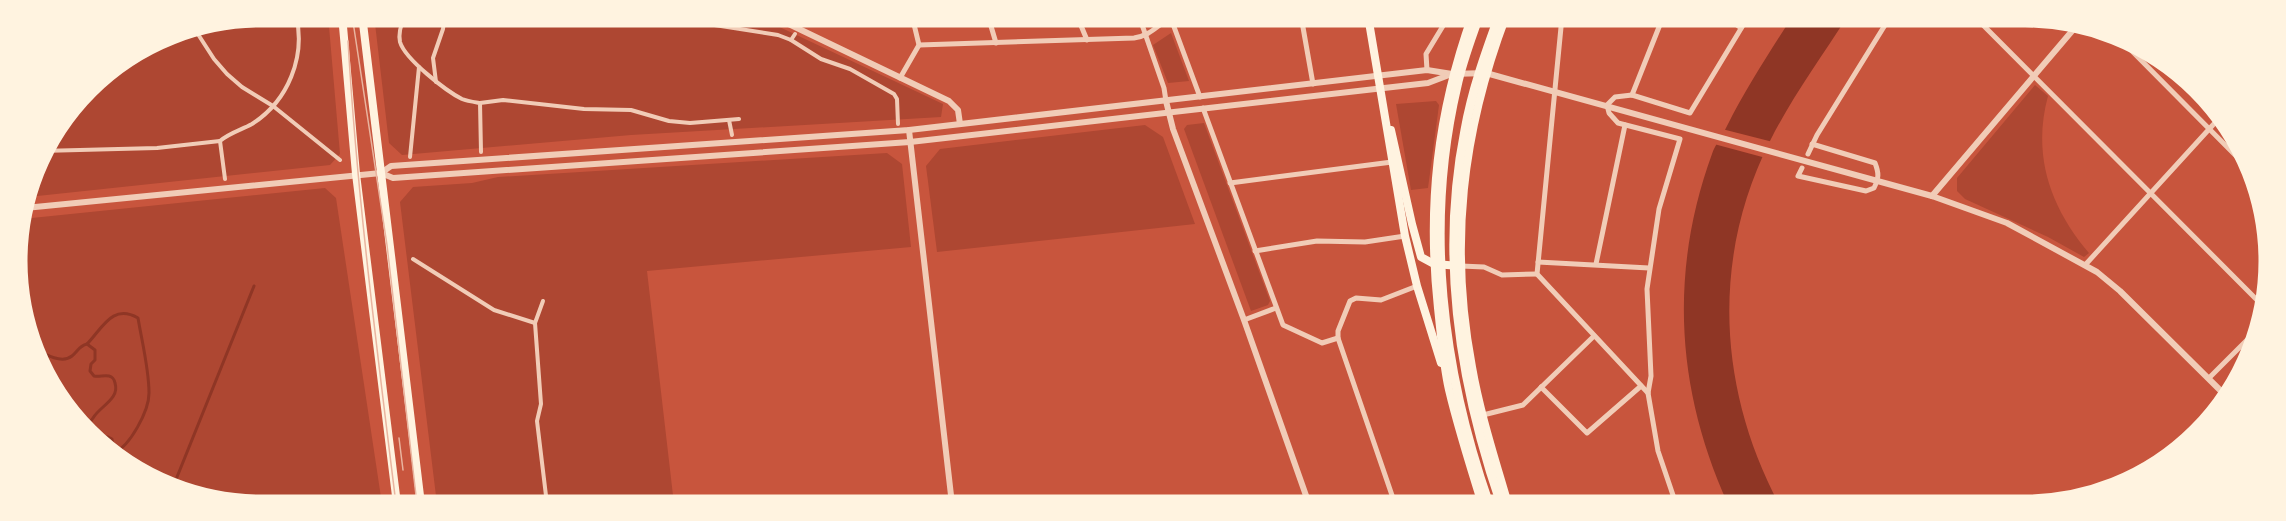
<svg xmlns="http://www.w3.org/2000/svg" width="2286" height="521" viewBox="0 0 2286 521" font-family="'Sofia Sans Condensed',sans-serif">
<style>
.green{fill:#ae4732}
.water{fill:#8f3625}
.pier{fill:#c8553d}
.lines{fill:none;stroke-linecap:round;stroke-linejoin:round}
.stream{stroke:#8f3625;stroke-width:3}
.pedestrian{stroke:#f1ccb7;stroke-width:4}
.minor{stroke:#f1ccb7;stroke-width:5}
.tertiary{stroke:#f1ccb7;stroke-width:6}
.secondary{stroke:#fff3e0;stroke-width:8}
.primary{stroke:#fff3e0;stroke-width:8}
.motorway{stroke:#fff3e0;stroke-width:9}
.tram{stroke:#e9b49f;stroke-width:1.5}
.rim{fill:none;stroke:#fff3e0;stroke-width:3}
</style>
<rect width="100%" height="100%" fill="#c8553d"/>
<g class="green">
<polygon points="261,15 328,15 340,154 330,165 28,197 40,152 98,76 167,34"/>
<polygon points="374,15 756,16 943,104 941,117 631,135 402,155 389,143"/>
<polygon points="1171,33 1189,81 1168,83 1153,45"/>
<path d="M2035 85 2048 96C2032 155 2050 207 2089 253L2084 257 2048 237 1965 199 1957 191V178Z"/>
<polygon points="1436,101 1439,105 1428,188 1411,190 1396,104"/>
<polygon points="1204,123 1270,301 1268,305 1251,311 1184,129 1187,125"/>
<polygon points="1145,125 1163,137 1195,224 937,252 926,166 940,149"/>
<polygon points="887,153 902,164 911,247 647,271 674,504 437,504 400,202 413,187 472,183 498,177"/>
<polygon points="325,188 336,198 382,504 228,504 138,473 66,410 23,324 16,244 22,219"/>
</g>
<path class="water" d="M1792 17H1847C1821 58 1792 97 1770 141 1711 258 1718 389 1779 504H1728C1676 390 1669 272 1712 154 1715 145 1722 136 1727 126 1746 88 1769 53 1792 17Z"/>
<polygon class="pier" points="1722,129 1773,142 1766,158 1714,144"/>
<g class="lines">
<g class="stream">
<path d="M87 344C102 329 112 303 138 318 142 342 149 369 149 393 149 411 130 446 114 453"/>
<path d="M36 349C46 355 62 364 72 356 78 351 79 346 87 344L95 350V360L91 364 90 371 94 376C99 377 104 375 109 376 113 377 114 379 115 383 120 399 100 406 93 418 89 422 89 426 90 431"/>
<polyline points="96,436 108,437 112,439 113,451"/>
<polyline points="177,477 254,286"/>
</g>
<g class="pedestrian">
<path d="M405 15C401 24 398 33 400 42 405 59 446 91 462 99 467 101 474 102 480 103L481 152"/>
<polyline points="691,16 708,24 778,35 791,40 821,59 850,69 894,94 897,99 898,124"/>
<polyline points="194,28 214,59 227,74 242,87 273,106 340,160"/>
<polyline points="791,40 795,34"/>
<polyline points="436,82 433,58 443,29 445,15"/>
<polyline points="480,103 503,100 584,109 631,110 669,121 690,123 739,119"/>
<polyline points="729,120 732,135"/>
<polyline points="41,151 157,148 220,141"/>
<polyline points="410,157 419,67"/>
<path d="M225 179 220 141C229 133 241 130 252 124 288 101 306 57 296 15"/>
<polyline points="413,259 494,310 535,323"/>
<polyline points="543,301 535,323 541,404 537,421 547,504"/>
</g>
<g class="minor">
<polyline points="988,16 996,43"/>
<polyline points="1077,16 1087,40"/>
<polyline points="1139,16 1164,88 1166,101"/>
<polyline points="1170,16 1200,97"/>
<polyline points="1301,16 1313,84"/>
<polyline points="1562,17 1537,274 1648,393"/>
<polyline points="1726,17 1741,28"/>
<polyline points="1975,17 2264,307"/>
<polyline points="798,28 799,16"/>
<polyline points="2119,38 2248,168"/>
<path d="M919 45 1134 38C1153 35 1158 23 1175 16"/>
<polyline points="1427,70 1426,54 1449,16"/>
<polyline points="900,78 919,45 912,16"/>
<polyline points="1632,95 1663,17"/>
<polyline points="1203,108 1283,325 1322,343 1338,338"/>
<polyline points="1808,154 1817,135 1890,17"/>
<path d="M1802 168 1798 176 1866 191 1874 188C1879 178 1879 173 1875 163L1812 144"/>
<polyline points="1230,183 1392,162"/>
<polyline points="1255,251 1317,241 1365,242 1405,236"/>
<polyline points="1538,262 1649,268"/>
<polyline points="1596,264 1625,125"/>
<polyline points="2086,264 2222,115"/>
<polyline points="1461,266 1484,267 1502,275 1537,274"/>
<polyline points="1244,320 1276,308"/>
<polyline points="2209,378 2258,329"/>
<polyline points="1541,387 1587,433 1641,386"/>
<polyline points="1483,415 1523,405 1594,336"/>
<polyline points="1395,504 1338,338 1338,331 1350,301 1356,298 1381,300 1417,286"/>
<polyline points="1676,504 1658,451 1648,393 1651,376 1647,289 1659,209 1680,139 1618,123 1609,113 1607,105 1615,97 1632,95 1690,113 1748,17"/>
</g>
<g class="tertiary">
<polyline points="772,16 949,101 958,110 960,124"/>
<polyline points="1166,101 1173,129 1244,320 1309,504"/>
<polyline points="909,130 952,504"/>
<polyline points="381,173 391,166 909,130 1427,70 1452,74 1486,73 1932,196 2007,223 2097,272 2120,291 2226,396"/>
<polyline points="1932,196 2078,24"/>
<polyline points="25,208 381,173 393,178 910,142 1428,83 1449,75"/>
</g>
<g class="secondary">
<polyline points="1368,16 1405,236 1417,286 1441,363"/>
<path d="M1472 16C1437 114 1427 206 1438 308 1441 335 1443 363 1449 390 1458 428 1470 466 1482 504"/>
<path d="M1506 16C1462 132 1449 245 1472 367 1480 413 1495 459 1508 504"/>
<polyline points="1391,130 1412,224 1421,257 1434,264 1460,266"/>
</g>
<g class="primary">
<polyline points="342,15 356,174 397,504"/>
<polyline points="362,15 421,504"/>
</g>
<g class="motorway">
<path d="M1479 16C1471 39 1462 62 1457 86 1424 226 1442 370 1489 504"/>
<path d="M1499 16C1485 54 1472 91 1465 130 1440 255 1460 385 1501 504"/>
</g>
<g class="tram">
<polyline points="352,15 387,245 417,504"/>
<path d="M348 41C357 196 377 350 396 504"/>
<polyline points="399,438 403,470"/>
</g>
</g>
<path d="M0 0H2286V521H0ZM261 26H2025A235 235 0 0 1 2260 261V261A235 235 0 0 1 2025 496H261A235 235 0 0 1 26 261V261A235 235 0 0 1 261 26Z" fill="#fff3e0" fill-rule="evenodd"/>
<path class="rim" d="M261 26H2025A235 235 0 0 1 2260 261V261A235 235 0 0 1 2025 496H261A235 235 0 0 1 26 261V261A235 235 0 0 1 261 26Z"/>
</svg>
